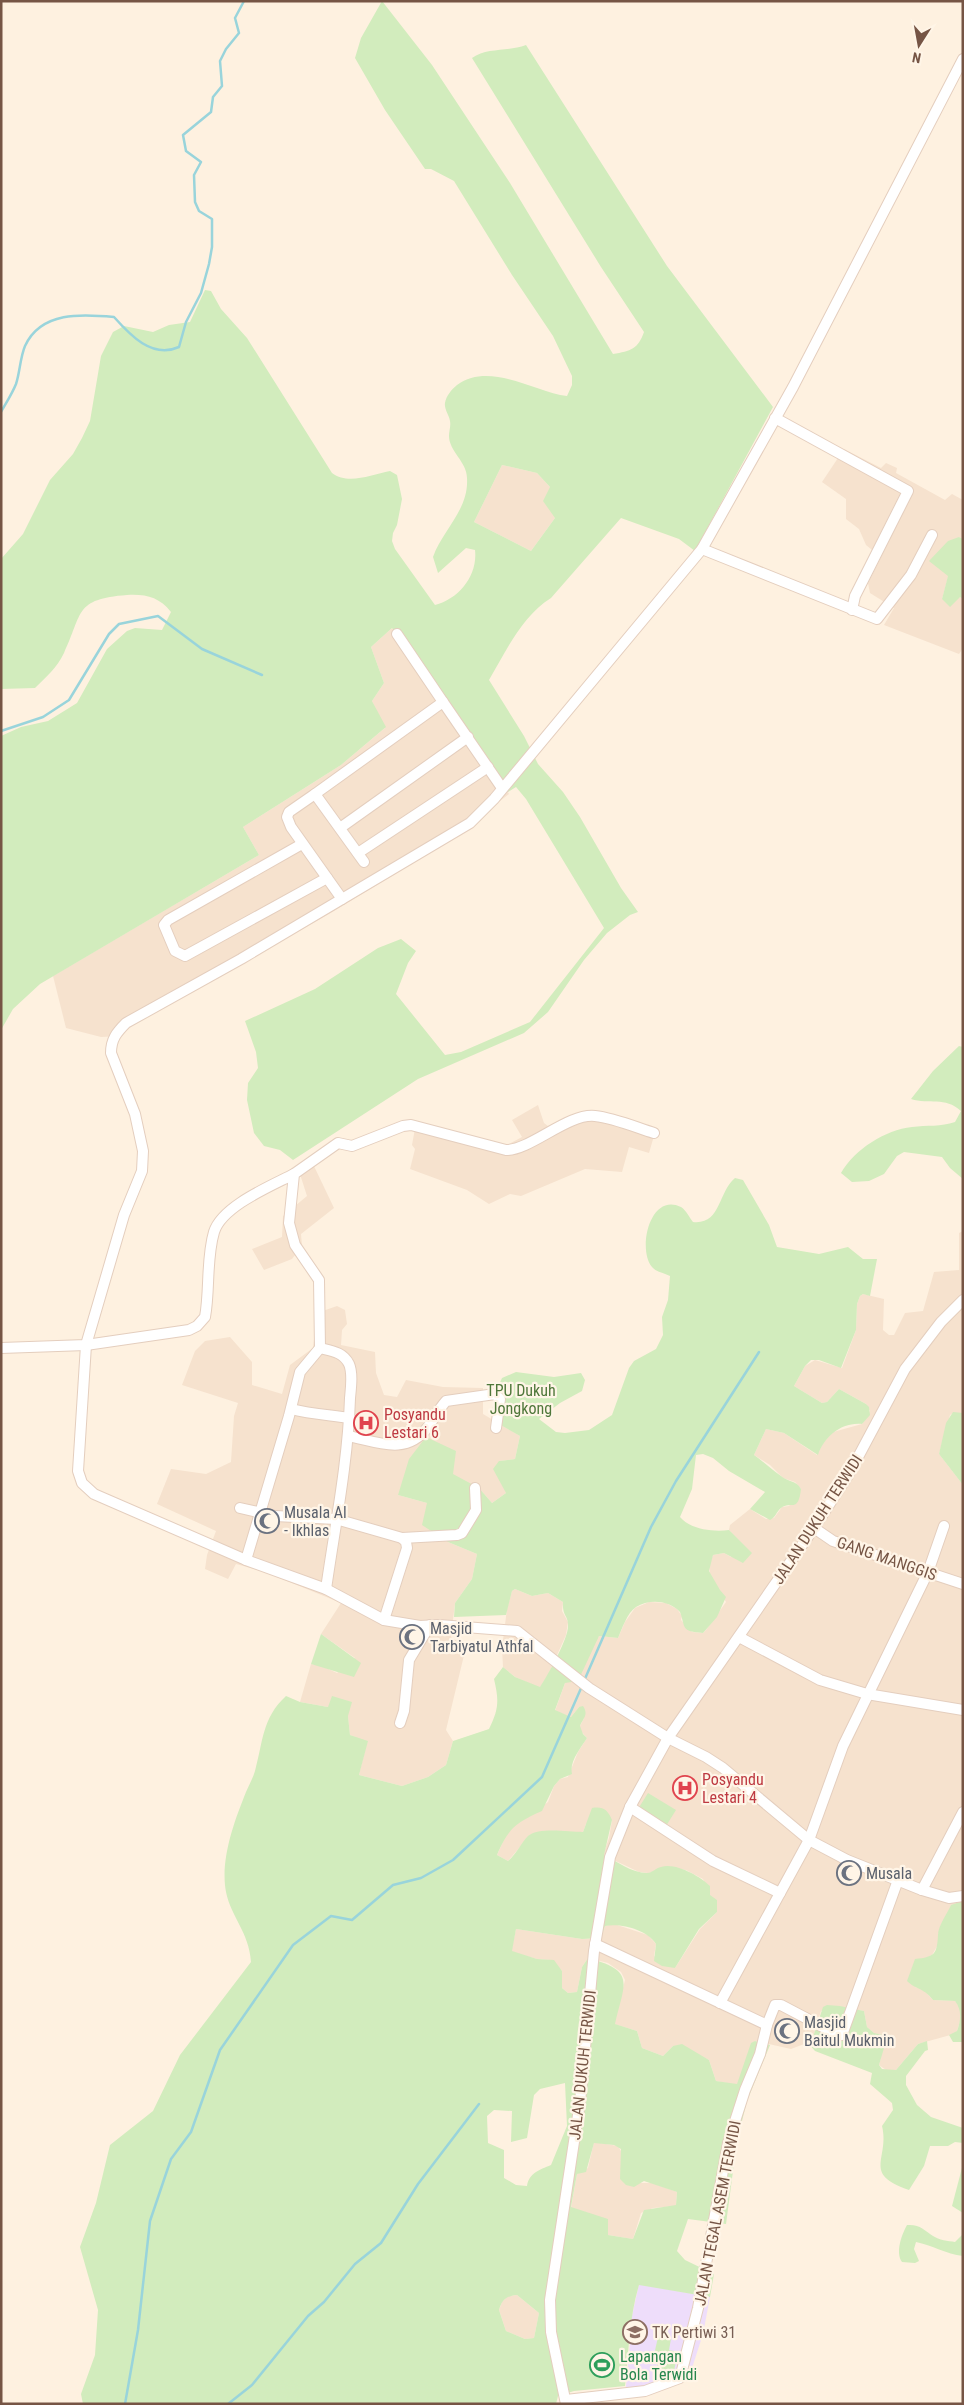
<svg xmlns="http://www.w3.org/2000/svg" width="964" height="2405" viewBox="0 0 964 2405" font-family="'Roboto Condensed',sans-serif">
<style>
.residential{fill:#f6e2ce}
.education{fill:#eeddfa}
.green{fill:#d2ecbd;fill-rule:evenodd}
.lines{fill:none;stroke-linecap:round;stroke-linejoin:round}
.stream{stroke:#99d4db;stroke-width:2.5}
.street-casing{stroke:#e4cebe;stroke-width:12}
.street{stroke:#fff;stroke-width:10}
.labels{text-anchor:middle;stroke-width:4.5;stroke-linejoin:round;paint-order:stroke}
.park-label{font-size:16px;fill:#4f773a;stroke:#fff5e7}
.health-label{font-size:16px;fill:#be3a42;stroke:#fff5e7;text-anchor:start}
.worship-label{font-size:16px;fill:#5b616d;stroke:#fff5e7;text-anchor:start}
.street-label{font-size:16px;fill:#765545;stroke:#fff5e7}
.education-label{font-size:16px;fill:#785e54;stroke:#fff5e7;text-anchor:start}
.leisure-label{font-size:16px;fill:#27864d;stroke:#fff5e7;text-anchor:start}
</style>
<rect width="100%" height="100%" fill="#fef1e0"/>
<g class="residential">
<polygon points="844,449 881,468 886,463 897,468 896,473 945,500 952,494 963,500 963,539 959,537 942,599 960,597 963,599 963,648 959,654 884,625 894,608 870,593 868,583 881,557 866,545 859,529 846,519 846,499 822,482"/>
<polygon points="502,465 537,473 550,487 555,518 531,551 474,522"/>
<polygon points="392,628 493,765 509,794 443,845 329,914 131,1026 122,1036 101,1037 66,1028 53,976 259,855 243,827 341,765 385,728 372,701 384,683 371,647"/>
<polygon points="538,1105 544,1123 548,1126 576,1116 656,1129 649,1153 629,1147 622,1172 585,1169 521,1196 510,1194 489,1204 467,1190 410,1169 415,1149 412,1145 416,1123 505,1146 522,1137 512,1120"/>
<polygon points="313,1164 334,1208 301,1234 302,1246 292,1259 264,1270 252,1249 282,1237 283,1216 307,1196 299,1171"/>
<polygon points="963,1231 963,1413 953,1413 950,1415 939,1454 963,1485 963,1901 947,1914 938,1935 939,1943 932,1955 924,1960 919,1959 915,1987 923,1989 933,2000 955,2001 960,2007 961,2018 957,2031 954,2034 918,2044 896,2070 886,2070 879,2065 881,2057 874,2033 867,2027 864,2011 836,2006 821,2011 812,2041 791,2049 755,2041 737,2085 716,2081 709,2060 705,2058 673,2046 663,2056 642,2048 637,2031 614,2024 625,1980 621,1972 608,1963 588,1958 582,1967 577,1992 568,1993 562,1988 562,1971 550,1960 537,1959 511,1952 516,1929 582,1939 601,1938 605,1926 614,1924 648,1935 656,1944 654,1956 675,1968 700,1929 717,1912 703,1879 686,1870 673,1868 648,1873 639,1872 603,1855 609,1838 612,1820 586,1824 583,1832 531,1834 508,1861 497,1855 507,1833 517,1823 530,1816 548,1802 554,1786 560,1779 568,1777 578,1752 587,1738 580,1730 580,1726 584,1718 579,1707 571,1717 555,1711 565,1683 599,1636 618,1638 625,1622 635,1608 649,1602 666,1603 677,1609 682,1616 681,1620 692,1632 703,1633 706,1630 726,1602 710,1574 709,1566 713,1555 724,1553 731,1557 735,1537 729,1530 730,1525 750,1509 766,1519 774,1518 782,1507 789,1506 801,1489 795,1482 783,1478 770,1465 754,1455 766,1429 784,1433 817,1455 823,1443 833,1432 862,1424 870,1411 866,1404 839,1389 827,1402 822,1403 794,1386 805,1366 815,1360 842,1368 856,1330 857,1304 860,1296 863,1294 884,1299 883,1330 889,1335 894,1335 905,1313 923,1311 934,1272 959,1270 959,1233"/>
<polygon points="337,1306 345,1310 347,1324 342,1330 341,1345 375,1352 376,1373 384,1395 397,1397 406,1380 443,1387 483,1388 483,1414 520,1436 515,1459 499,1461 506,1493 492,1503 479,1488 398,1495 427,1503 448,1542 477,1554 472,1579 455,1603 451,1637 466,1647 446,1730 453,1741 446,1765 428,1777 402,1786 359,1775 367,1742 350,1735 348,1716 328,1707 300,1702 311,1664 322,1666 337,1673 355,1658 321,1634 341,1603 265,1572 236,1564 228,1579 205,1569 207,1555 216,1531 157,1504 171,1469 206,1474 231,1462 234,1416 238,1403 182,1385 195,1351 205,1341 230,1337 252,1362 252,1385 282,1394 290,1365 313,1348 317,1313"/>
<polygon points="515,1589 532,1596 548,1593 563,1602 562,1611 568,1622 566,1635 549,1673 540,1688 515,1677 503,1667 502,1648 507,1609 512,1591"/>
<polygon points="594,2142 618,2146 640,2183 653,2183 677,2192 676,2206 653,2208 641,2213 633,2239 608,2235 571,2208 577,2174 588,2168"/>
<polygon points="517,2295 539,2313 534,2338 525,2339 506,2331 499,2310 502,2302 508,2296"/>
</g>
<polygon class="education" points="639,2284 710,2297 703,2334 692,2368 675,2384 625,2397 630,2344 628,2334"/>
<g class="green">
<path d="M382 1 432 65 510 183 613 354C631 351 638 349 644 332L601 267 472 58C487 47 508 52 526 45L667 266 773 407 695 551 679 539 621 518 551 598C522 616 506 651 489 680L524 736 538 764 563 792 580 817 621 888 638 912 630 915 607 933 584 960 548 1012 524 1033 418 1079 293 1160 280 1150 264 1146 254 1133 247 1100 248 1083 258 1068 256 1052 245 1021 315 989 378 948 401 939 416 951 408 963 396 994 445 1055 461 1052 530 1022 604 928 526 799 516 787 508 792 493 765 392 628 371 647 384 683 372 701 386 727 341 765 243 827 259 855 40 984 13 1009 1 1030V736L21 727 48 721 77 703 107 649 127 631 135 628 162 630 171 612C159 597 146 594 127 595 74 599 83 613 64 653 57 668 46 677 35 688L1 689V559L23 534 50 480 73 454 82 438 90 421 101 356 113 332 124 326 153 332 169 325 190 322 205 290 211 291 221 309 247 338 332 473C348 485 371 475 390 471L397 475 402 499 397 525 393 533 392 541 395 549 435 605C459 599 478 575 475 550L466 548 438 573 433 557C443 529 469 510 467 478 467 462 449 451 449 436 449 431 451 426 450 421 449 415 444 409 445 403 446 396 452 389 457 385 490 361 534 392 567 396L572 385V376L553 336 512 275 454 181 431 169H425L385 110 355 58 361 38ZM502 465 537 473 550 487 543 501 555 518 531 551 474 522Z"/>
<polygon points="959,537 963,539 963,599 960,597 950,607 942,599 948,576 929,561 948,541"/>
<path d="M959 1046 963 1047V1179L950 1168 942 1157 904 1152 897 1156 884 1174 869 1181 852 1182 841 1173C855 1149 885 1130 912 1127 927 1125 941 1127 955 1122L961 1111C945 1096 929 1105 911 1099L933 1071Z"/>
<path d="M735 1178 743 1180 769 1225 777 1247 819 1254 848 1247 863 1259H877L870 1296 863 1294 860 1296 857 1304 856 1330 841 1368 819 1360H811L805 1366 794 1386 822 1403 827 1402 839 1389 866 1404 869 1407 870 1415 862 1424C841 1422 824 1437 818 1455L784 1433 766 1429 754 1455C764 1462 771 1469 781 1476 788 1482 796 1480 801 1489 798 1514 791 1500 781 1508 776 1512 776 1517 770 1520L750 1509 765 1492 729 1471 713 1458 703 1454 696 1455 692 1489 680 1517C691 1530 714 1532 729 1530L752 1553 743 1563 724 1553 713 1555 709 1571 720 1590 726 1597 717 1617 703 1633C680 1631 686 1628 680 1612 669 1600 649 1599 636 1607 627 1613 622 1629 618 1638L599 1636 578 1681 565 1683 555 1710 571 1717 579 1707 583 1706C589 1715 583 1718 580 1726L583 1734 587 1738C581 1748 569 1761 572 1774L560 1779 554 1786 542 1811C515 1823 509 1828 497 1855L508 1861C517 1853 521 1843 528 1836 539 1827 568 1832 583 1832L592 1808C603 1806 608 1810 612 1820L604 1855C616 1861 632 1873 647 1873 652 1873 656 1868 661 1867 675 1862 700 1876 710 1886V1895L717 1900V1912L699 1929 675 1968 662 1966 654 1961 656 1944C647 1930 622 1923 605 1926L601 1938 582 1939 516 1929 512 1951 537 1959 554 1960 562 1971V1988L568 1993 577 1992 582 1967 588 1958C637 1971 624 1983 615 2024L637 2031 642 2048 663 2056 673 2046 682 2044 709 2060 716 2081 737 2084 751 2043 755 2041 770 2045 747 2101 737 2141 726 2224 688 2219 677 2251 685 2260 714 2274 710 2297 639 2285C629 2318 629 2351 625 2386L574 2391 558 2396 556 2404H83L81 2394 95 2355 98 2310 80 2247 96 2203 110 2145 153 2111 180 2055 251 1962C249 1932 231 1917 226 1892 220 1860 234 1822 246 1792 249 1785 253 1778 255 1771 263 1742 262 1718 286 1696L300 1702 328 1707 332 1696 352 1702 348 1716 350 1735 368 1741 359 1775 402 1786 428 1777 446 1765 453 1741 489 1729C499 1709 499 1700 494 1679L503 1667 515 1677 540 1687C547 1676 569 1638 568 1625 568 1615 562 1616 563 1602L548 1593 532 1596 515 1589 512 1591 506 1615 454 1617 455 1603 472 1579 477 1554 448 1542 422 1525 427 1503 398 1495 409 1459 426 1437 456 1451 453 1474 479 1488 492 1503 506 1493 493 1469 499 1461 515 1459 520 1436 499 1424 496 1391 502 1378 516 1372 554 1377 581 1373 585 1380 582 1391 560 1403 539 1419 556 1432 565 1433 589 1430 612 1415 629 1368 634 1361 656 1349 663 1335 662 1317 668 1300 670 1276C664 1273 656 1272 652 1267 637 1249 650 1192 681 1207 686 1210 689 1217 693 1222 721 1225 718 1192 735 1178ZM565 2083 567 2126 551 2165C539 2170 529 2173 527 2186L516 2185 504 2178V2150L488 2143 487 2116 494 2110 512 2111 511 2142 527 2138 534 2095 540 2089ZM594 2143 614 2145 621 2149 620 2179 626 2185 634 2187 644 2181 677 2192 676 2205 644 2210 633 2239 608 2235V2219L571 2207 577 2174 586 2172ZM517 2295 539 2313 534 2338 525 2339 506 2331 499 2310C502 2300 506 2296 517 2295Z"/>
<polygon points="953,1412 963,1413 963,1485 939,1454 946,1423"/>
<polygon points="321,1634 361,1663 354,1677 311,1664"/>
<polygon points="648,1793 676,1810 666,1826 638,1809"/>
<path d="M963 1901V2042H953L949 2035 957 2031C961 2020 962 2010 955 2001L933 2000C923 1987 916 1990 907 1981L915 1959C935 1957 937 1954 938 1935 938 1926 947 1914 951 1905Z"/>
<path d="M827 2005 840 2006 864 2011 867 2027 874 2033 883 2035 884 2048 879 2065 882 2069 896 2070 918 2044 927 2041 928 2050 925 2051 906 2076V2085L917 2105 931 2117 963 2128V2143L955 2142 948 2146H930L924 2166 909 2190C861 2174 890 2159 882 2126L893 2110 892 2103 870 2084 872 2073 815 2051 808 2043 812 2040 823 2007Z"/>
<polygon points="963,2164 963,2213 952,2206"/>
<path d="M907 2225C920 2224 924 2230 933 2236 939 2240 948 2241 955 2242L963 2234V2256C946 2254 932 2245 916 2242L914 2249 919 2261 915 2263 902 2262C895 2252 902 2234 907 2225Z"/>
<polygon points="658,2337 671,2339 669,2350 678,2352 674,2371 657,2368 659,2356 654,2355"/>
</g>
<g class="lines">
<g class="stream">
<path d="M1 412C6 403 12 394 16 384 20 372 20 358 25 346 41 311 82 314 114 317 130 335 152 359 179 347L186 322 201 293 209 264 212 247V219L199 211 195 202 194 175 201 162 186 151 183 135 211 112 213 97 222 86 220 61 226 49 239 33 235 18 244 1"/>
<polyline points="1,731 43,717 69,700 109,634 119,624 158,616 202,649 262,675"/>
<polyline points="584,1681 651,1527 676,1481 759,1352"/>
<polyline points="125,2404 138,2330 150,2221 171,2159 191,2132 220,2050 293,1945 331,1916 352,1920 393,1885 421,1878 453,1860 542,1777 582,1686"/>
<polyline points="228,2404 252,2385 308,2316 324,2302 355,2264 381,2243 418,2184 479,2104"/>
</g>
<defs>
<g id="street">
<path d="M963 59 793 387 702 549 494 799 470 823 241 959 126 1023C117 1032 111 1039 111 1053L135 1114 143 1151 142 1171 124 1215 86 1345 78 1471 82 1483 94 1494 246 1560 326 1589 384 1620 420 1626 439 1625 517 1631 589 1688 668 1738 706 1757 723 1768 809 1840 847 1860 922 1890 949 1898 963 1896"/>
<polyline points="775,418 908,491 855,596 852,610"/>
<polyline points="702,549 877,619 911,575 932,535"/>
<polyline points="397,634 443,702"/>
<polyline points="315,794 289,812 287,817 291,827 342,899"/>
<polyline points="340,828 468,737"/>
<polyline points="302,844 168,920 164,925 175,951 185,956 327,878"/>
<polyline points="358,853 488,767"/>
<polyline points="364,862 315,794 443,702 502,788"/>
<path d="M1 1348 86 1345 189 1330 197 1326 205 1317C210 1290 206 1259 214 1232 222 1206 271 1186 294 1174"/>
<path d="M320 1348C332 1351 343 1352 349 1364 353 1373 351 1388 350 1398 348 1462 335 1526 326 1589"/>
<path d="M291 1409C310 1414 330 1415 350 1418"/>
<path d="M348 1436C378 1442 406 1456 428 1427 434 1418 439 1409 446 1401L495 1394 500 1399 496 1428"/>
<polyline points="240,1508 275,1516 336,1519 402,1538 457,1535 462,1533 476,1510 475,1488"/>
<polyline points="814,1528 833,1541 963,1584"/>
<path d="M246 1560 289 1416 300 1372 320 1348 319 1280 295 1245 289 1223 294 1174 338 1143 352 1146 403 1126 411 1125 506 1150C531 1150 568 1113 595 1116 614 1118 635 1127 654 1133"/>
<polyline points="384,1620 407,1548 406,1542 402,1538"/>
<polyline points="739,1637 820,1680 867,1694 963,1710"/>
<polyline points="400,1723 404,1711 409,1660 430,1625"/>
<polyline points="630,1807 713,1861 780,1893"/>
<polyline points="922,1890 963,1812"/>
<polyline points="595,1944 767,2025"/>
<polyline points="720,2003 809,1840 843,1746 928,1572 944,1526"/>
<polyline points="566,2400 645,2391 680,2378 698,2308 728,2143 745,2090 760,2054 767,2025 775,2005 781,2005 838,2035 842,2035 898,1880"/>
<polyline points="566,2404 551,2332 550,2300 580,2102 594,1951 610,1857 630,1807 668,1738 814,1528 849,1474 905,1369 941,1322 963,1300"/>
</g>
</defs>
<use href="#street" class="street-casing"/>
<use href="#street" class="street"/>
</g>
<defs>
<symbol id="hospital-ring" viewBox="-11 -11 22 22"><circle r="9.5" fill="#fff5e7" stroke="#e0444e" stroke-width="1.5"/><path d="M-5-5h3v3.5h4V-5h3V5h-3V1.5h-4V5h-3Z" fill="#e0444e"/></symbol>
<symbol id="mosque-ring" viewBox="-11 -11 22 22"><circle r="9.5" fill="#fff5e7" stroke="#6b7280" stroke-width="1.5"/><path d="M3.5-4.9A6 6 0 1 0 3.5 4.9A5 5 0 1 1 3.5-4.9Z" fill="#6b7280"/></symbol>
<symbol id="school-ring" viewBox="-11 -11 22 22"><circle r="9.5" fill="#fff5e7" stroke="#8d6e63" stroke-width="1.5"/><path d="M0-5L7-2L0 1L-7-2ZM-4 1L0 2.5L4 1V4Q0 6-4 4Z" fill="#8d6e63"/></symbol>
<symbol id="stadium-ring" viewBox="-11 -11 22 22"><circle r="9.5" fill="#fff5e7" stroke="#2e9e5b" stroke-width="1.5"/><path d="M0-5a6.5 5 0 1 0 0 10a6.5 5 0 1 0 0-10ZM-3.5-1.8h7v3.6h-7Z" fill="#2e9e5b"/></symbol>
</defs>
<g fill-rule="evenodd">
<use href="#hospital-ring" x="352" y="1409" width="28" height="28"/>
<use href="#mosque-ring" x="253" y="1507" width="28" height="28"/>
<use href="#mosque-ring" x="398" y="1623" width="28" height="28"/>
<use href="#hospital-ring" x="671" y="1774" width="28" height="28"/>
<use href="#mosque-ring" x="835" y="1859" width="28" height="28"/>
<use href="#mosque-ring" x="773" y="2017" width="28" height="28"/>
<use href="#school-ring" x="621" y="2318" width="28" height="28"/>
<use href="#stadium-ring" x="588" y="2351" width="28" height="28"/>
</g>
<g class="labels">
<g class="park-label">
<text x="521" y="1396">TPU Dukuh<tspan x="521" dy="18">Jongkong</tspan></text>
</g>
<g class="health-label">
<text x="384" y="1420">Posyandu<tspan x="384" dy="18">Lestari 6</tspan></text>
<text x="702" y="1785">Posyandu<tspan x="702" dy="18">Lestari 4</tspan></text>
</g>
<g class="worship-label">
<text x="284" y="1518">Musala Al<tspan x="284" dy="18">- Ikhlas</tspan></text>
<text x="430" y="1634">Masjid<tspan x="430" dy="18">Tarbiyatul Athfal</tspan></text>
<text x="866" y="1879">Musala</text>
<text x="804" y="2028">Masjid<tspan x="804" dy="18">Baitul Mukmin</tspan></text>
</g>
<g class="street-label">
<text transform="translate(817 1519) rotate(-57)" y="6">JALAN DUKUH TERWIDI</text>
<text transform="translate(887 1558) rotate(19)" y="6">GANG MANGGIS</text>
<text transform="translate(582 2065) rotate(-84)" y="6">JALAN DUKUH TERWIDI</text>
<text transform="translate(717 2213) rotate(-79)" y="6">JALAN TEGAL ASEM TERWIDI</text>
</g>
<g class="education-label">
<text x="652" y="2338">TK Pertiwi 31</text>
</g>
<g class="leisure-label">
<text x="620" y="2362">Lapangan<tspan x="620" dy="18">Bola Terwidi</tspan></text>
</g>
</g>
<rect width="964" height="2405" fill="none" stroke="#765545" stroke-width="5"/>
<g transform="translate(919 45) rotate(191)" stroke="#fff5e7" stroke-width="4" paint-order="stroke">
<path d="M0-4L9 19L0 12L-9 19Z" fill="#765545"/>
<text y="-8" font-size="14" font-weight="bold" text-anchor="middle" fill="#765545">N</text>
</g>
</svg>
